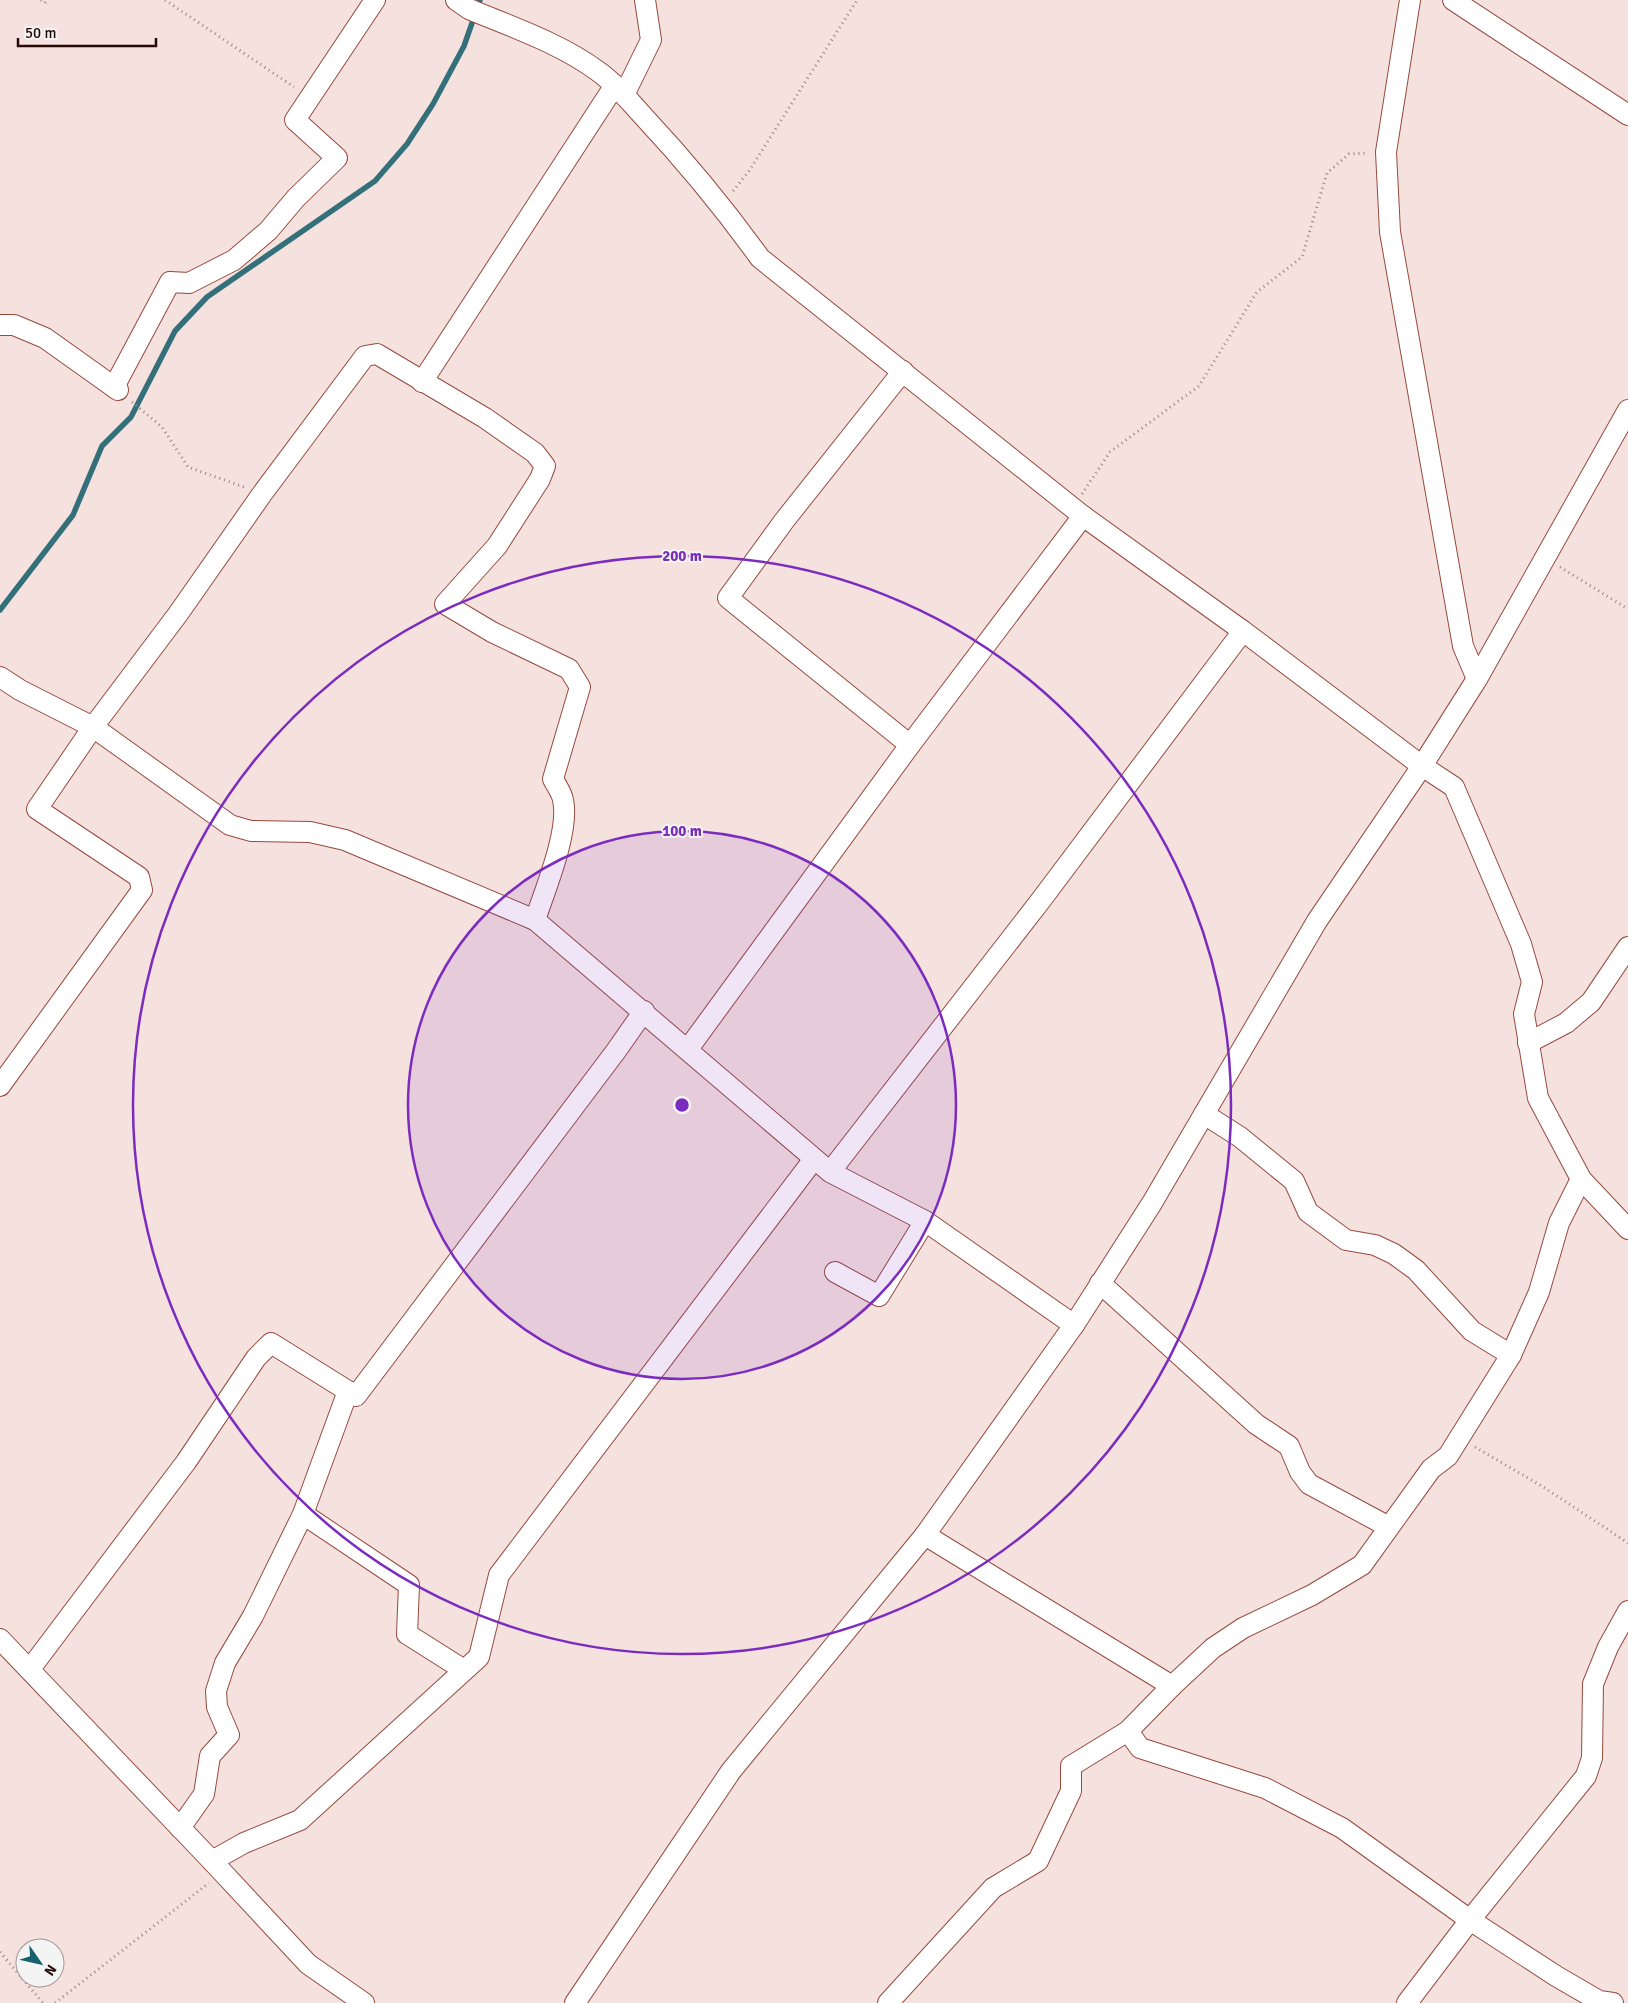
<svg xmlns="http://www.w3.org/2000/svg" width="1628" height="2003" viewBox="0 0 1628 2003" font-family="Signika,sans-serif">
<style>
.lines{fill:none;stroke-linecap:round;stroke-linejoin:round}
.stream{stroke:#34707a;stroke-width:5.5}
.minor-casing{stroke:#964a3f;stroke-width:22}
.path{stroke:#9b8380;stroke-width:3;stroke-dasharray:1 4;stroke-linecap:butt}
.minor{stroke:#fff;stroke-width:20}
.ring{fill:none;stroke:#7b2cbf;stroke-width:2.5}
.centre{fill:#7b2cbf;stroke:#f4f4f4;stroke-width:2.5}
.ring-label{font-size:15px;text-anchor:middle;font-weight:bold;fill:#7b2cbf;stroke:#f4f4f4;stroke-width:4;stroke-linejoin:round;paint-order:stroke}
</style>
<rect width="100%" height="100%" fill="#f5e2df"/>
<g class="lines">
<polyline class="stream" points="0,610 73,515 102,446 131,417 175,331 207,297 375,181 407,144 433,104 464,46 480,0"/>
<defs>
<g id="minor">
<path d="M456 0 469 9C512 27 562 44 599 72 616 84 630 102 644 117 686 162 724 208 760 258L1083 516 1243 631 1422 766 1454 787 1521 944 1532 982 1524 1014 1538 1098 1581 1179 1628 1229"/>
<polyline points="1410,0 1386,152 1390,232 1463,646 1477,679"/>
<polyline points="1453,0 1628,115"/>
<polyline points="624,95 651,40 645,0"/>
<polyline points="0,325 14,325 45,338 118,390"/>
<polyline points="903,371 784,521 728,598 910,745"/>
<polyline points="422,382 615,85"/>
<polyline points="114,387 170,282 189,283 234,260 268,231 296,198 337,158 295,120 375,0"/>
<polyline points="0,677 20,690 93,727 230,825 251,831 310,832 345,840 535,920 830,1172 1041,900 1243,631"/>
<polyline points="1528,1043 1566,1023 1591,1002 1628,947"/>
<polyline points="688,1049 910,745 1083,516"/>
<path d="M0 1086 142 890 139 877 37 809 93 727 178 614 262 494 365 356 377 354 485 418 535 453 545 466 540 479 497 546 445 604 492 632 569 669 580 687 553 779C556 785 562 793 563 800 570 830 545 890 535 920"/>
<polyline points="1204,1114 1240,1137 1294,1181 1308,1212 1346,1240 1375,1245 1394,1254 1416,1270 1472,1331 1511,1355"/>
<polyline points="830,1172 925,1221 1074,1325"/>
<polyline points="835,1272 879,1296 925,1221"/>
<polyline points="1100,1283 1256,1424 1289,1446 1300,1472 1309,1484 1389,1527"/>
<polyline points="303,1514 409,1585 407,1634 464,1670"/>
<polyline points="925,1535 1172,1686"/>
<polyline points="0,1639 212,1861 308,1964 364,2003"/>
<polyline points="30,1669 186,1462 256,1358 271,1343 356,1396 616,1051 644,1011"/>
<polyline points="1128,1731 1140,1748 1265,1788 1342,1828 1470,1920 1556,1976 1599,2001 1613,2003"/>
<polyline points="180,1828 204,1794 210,1756 229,1735 217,1707 216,1691 225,1663 253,1616 303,1514 348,1391"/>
<polyline points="212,1861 244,1843 300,1820 479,1657 499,1575 814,1159"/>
<polyline points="575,2003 731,1771 925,1535 1074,1325 1152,1203 1317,921 1422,766 1477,679 1628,410"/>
<polyline points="888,2003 993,1888 1038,1861 1071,1791 1071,1766 1128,1731 1172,1686 1213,1648 1243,1628 1312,1595 1362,1565 1431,1469 1448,1456 1511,1355 1539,1292 1559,1223 1581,1179"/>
<polyline points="1407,2003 1470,1920 1586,1776 1592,1758 1593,1684 1608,1647 1628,1611"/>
</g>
</defs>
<use href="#minor" class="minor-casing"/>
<g class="path">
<polyline points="41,0 45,3 47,0"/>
<polyline points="165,0 294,87"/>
<polyline points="733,191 749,171 857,0"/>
<polyline points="132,402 162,427 188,467 244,487"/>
<polyline points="1082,494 1110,452 1199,386 1257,292 1302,257 1327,173 1349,154 1368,153"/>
<polyline points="1560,567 1628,609"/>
<polyline points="1475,1447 1545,1488 1628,1543"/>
<polyline points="0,1952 43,2003"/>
<polyline points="55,2003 209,1883"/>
</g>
<use href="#minor" class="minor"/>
</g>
<circle cx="682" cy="1105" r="274" fill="#7b2cbf" fill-opacity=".12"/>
<g class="ring">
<circle cx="682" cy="1105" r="274"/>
<circle cx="682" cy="1105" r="549"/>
</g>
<circle cx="682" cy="1105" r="8" class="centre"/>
<g class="ring-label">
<text x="682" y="561">200 m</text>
<text x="682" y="836">100 m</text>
</g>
<g transform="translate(40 1963) rotate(124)"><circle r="24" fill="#f4f4f4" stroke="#a29694"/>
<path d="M0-4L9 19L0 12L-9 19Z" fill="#16626e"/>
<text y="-8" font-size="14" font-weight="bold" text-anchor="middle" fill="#260805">N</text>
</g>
<path d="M18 38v8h138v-8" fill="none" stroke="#260805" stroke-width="2.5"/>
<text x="25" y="38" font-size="15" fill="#260805" stroke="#f4f4f4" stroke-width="4" paint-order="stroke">50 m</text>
</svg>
